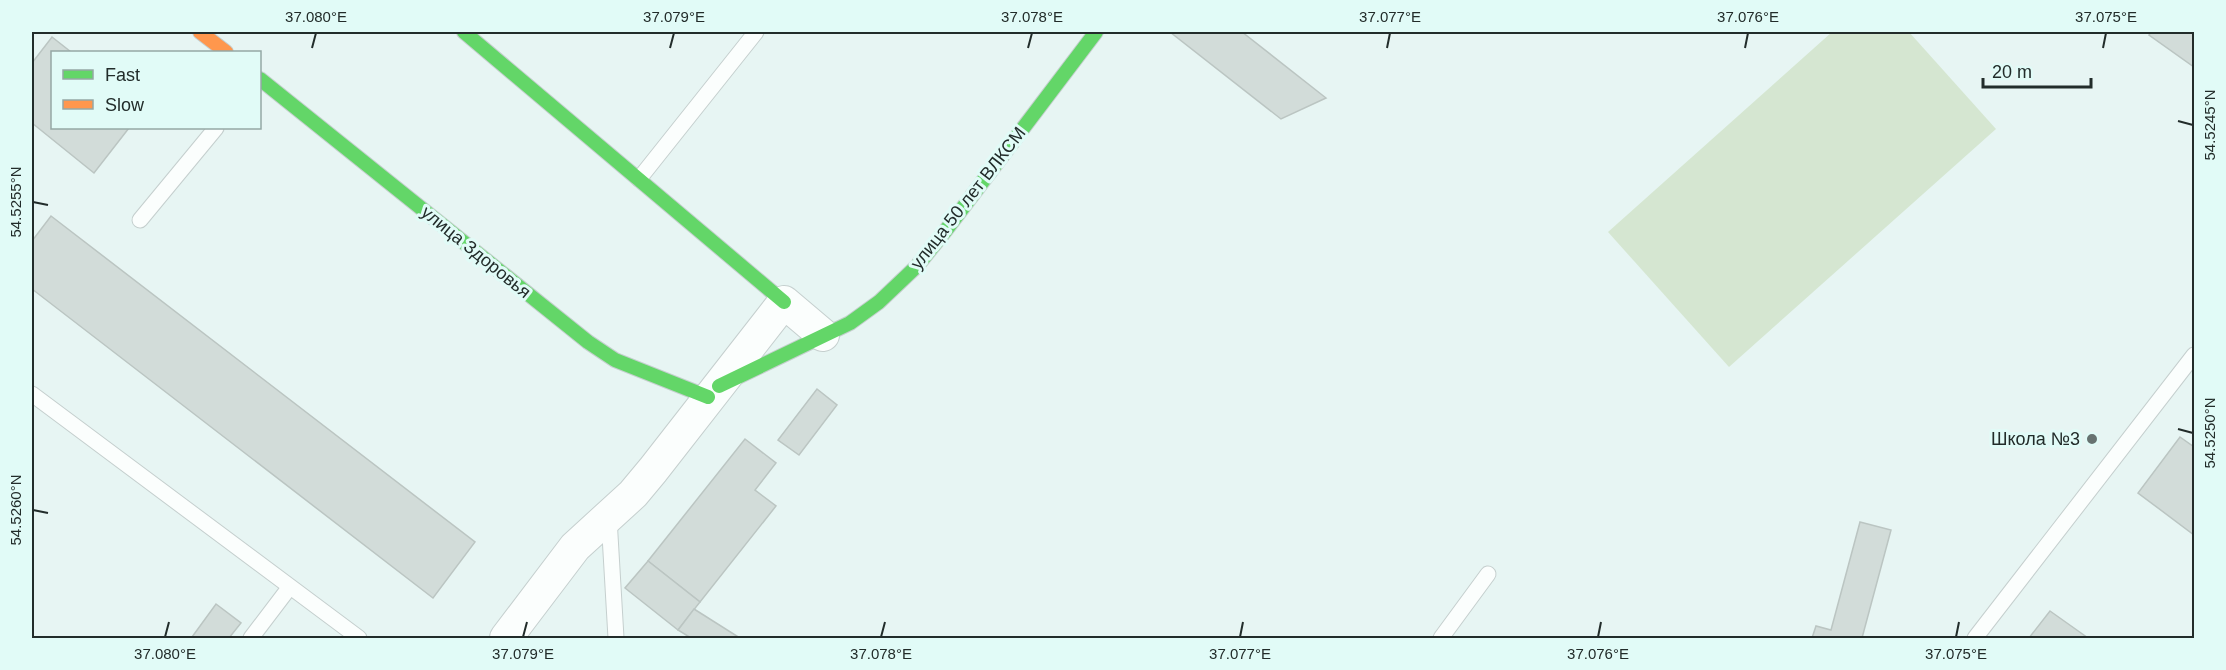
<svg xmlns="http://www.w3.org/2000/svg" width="2226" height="670" viewBox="0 0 2226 670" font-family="Helvetica,sans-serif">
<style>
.park{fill:#d5e6d1}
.building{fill:#d2dcd9;stroke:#bbc5c2;stroke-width:1.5}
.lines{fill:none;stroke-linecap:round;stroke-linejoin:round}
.lane-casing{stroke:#c5cfce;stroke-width:17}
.street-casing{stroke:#c5cfce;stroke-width:34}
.fast-casing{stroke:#c5cfce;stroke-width:16}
.slow-casing{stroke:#c5cfce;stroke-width:16}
.lane{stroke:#fbfefd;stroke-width:15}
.street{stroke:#fbfefd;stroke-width:32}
.fast{stroke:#63d668;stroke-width:14}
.slow{stroke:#ff974d;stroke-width:14}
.ticks{fill:none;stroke:#222c2a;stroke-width:2}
.poi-dot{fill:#677270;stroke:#e1fbf7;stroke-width:2}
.labels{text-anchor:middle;stroke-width:6;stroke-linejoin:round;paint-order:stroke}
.street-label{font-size:18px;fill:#222c2a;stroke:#e1fbf7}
.poi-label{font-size:18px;fill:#222c2a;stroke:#e1fbf7;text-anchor:end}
.neatline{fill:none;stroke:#222c2a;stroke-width:2}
.ticks-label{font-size:15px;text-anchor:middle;fill:#222c2a}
</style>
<rect width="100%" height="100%" fill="#e7f5f3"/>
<polygon class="park" points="1832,32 1909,32 1996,129 1729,367 1608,232"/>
<g class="building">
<polygon points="1170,32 1242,32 1326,98 1281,119"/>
<polygon points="2151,32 2194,32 2194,67 2149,35"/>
<polygon points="52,37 71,52 52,52 52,128 129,128 94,173 32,123 32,63"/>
<polygon points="51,216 475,542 433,598 32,289 32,241"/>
<polygon points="817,389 837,405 799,455 778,440"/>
<polygon points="2180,437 2194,447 2194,535 2138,493"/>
<polygon points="745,439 776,463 755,490 776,506 700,602 648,561"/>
<polygon points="1860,522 1891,530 1862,638 1866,638 1812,638 1816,626 1831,630"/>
<polygon points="648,561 700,602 678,630 625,588"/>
<polygon points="216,604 241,623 229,638 194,638 192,637"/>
<polygon points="694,609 740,638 691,638 678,630"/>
<polygon points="2050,611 2088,638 2029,638"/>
</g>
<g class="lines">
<defs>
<g id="lane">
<polyline points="639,179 756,32"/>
<polyline points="140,220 216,128"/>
<polyline points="32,394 359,638"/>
<polyline points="609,518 616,638"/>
<polyline points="251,638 289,588"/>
<polyline points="1441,638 1488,574"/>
<polyline points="1975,638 2194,355"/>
</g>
<polyline id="street" points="506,638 575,547 633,494 653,470 784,302 823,335"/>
<g id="fast">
<polyline points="464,32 784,302"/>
<polyline points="260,79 588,342 615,360 708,397"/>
<polyline points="719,386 850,323 879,302 917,266 946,230 1096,32"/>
</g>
<polyline id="slow" points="200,32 226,52"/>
</defs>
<use href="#lane" class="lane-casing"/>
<use href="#street" class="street-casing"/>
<use href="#fast" class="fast-casing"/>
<use href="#slow" class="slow-casing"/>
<use href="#lane" class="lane"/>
<use href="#street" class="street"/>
<use href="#fast" class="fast"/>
<use href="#slow" class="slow"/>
</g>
<path class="ticks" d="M312 48 316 33M670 48 674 33M1028 48 1032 33M1387 48 1390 33M1745 48 1748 33M2103 48 2106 33M2178 121 2193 125M33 202 48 205M2178 429 2193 433M33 510 48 513M165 637 169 622M523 637 527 622M881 637 885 622M1240 637 1243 622M1598 637 1601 622M1956 637 1959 622"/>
<circle class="poi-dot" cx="2092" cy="439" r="6"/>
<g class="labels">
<g class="street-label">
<text transform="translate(968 198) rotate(-52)" y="6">улица 50 лет ВЛКСМ</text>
<text transform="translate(476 252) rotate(39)" y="6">улица Здоровья</text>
</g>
<g class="poi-label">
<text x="2080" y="445">Школа №3</text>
</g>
</g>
<rect width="2226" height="670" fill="none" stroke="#e1fbf7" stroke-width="66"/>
<rect x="51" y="51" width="210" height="78" fill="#e1fbf7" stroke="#95a8a5" stroke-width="1.5"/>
<rect x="63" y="70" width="30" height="9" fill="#63d668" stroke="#95a8a5" stroke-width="1.5"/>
<text x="105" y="81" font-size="18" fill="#222c2a">Fast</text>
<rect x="63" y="100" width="30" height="9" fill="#ff974d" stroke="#95a8a5" stroke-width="1.5"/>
<text x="105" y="111" font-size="18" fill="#222c2a">Slow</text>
<path d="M1983 78v9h108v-9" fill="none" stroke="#222c2a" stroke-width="3"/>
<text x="1992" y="78" font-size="18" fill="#222c2a" stroke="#e1fbf7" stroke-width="4.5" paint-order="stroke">20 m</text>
<rect x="33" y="33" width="2160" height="604" class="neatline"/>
<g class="ticks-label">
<text x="316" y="22">37.080°E</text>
<text x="674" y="22">37.079°E</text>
<text x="1032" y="22">37.078°E</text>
<text x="1390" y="22">37.077°E</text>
<text x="1748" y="22">37.076°E</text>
<text x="2106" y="22">37.075°E</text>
<text transform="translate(2210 125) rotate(-90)" y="5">54.5245°N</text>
<text transform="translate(16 202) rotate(-90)" y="5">54.5255°N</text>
<text transform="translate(2210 433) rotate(-90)" y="5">54.5250°N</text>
<text transform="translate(16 510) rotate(-90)" y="5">54.5260°N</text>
<text x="165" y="659">37.080°E</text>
<text x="523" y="659">37.079°E</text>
<text x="881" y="659">37.078°E</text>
<text x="1240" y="659">37.077°E</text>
<text x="1598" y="659">37.076°E</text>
<text x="1956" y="659">37.075°E</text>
</g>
</svg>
